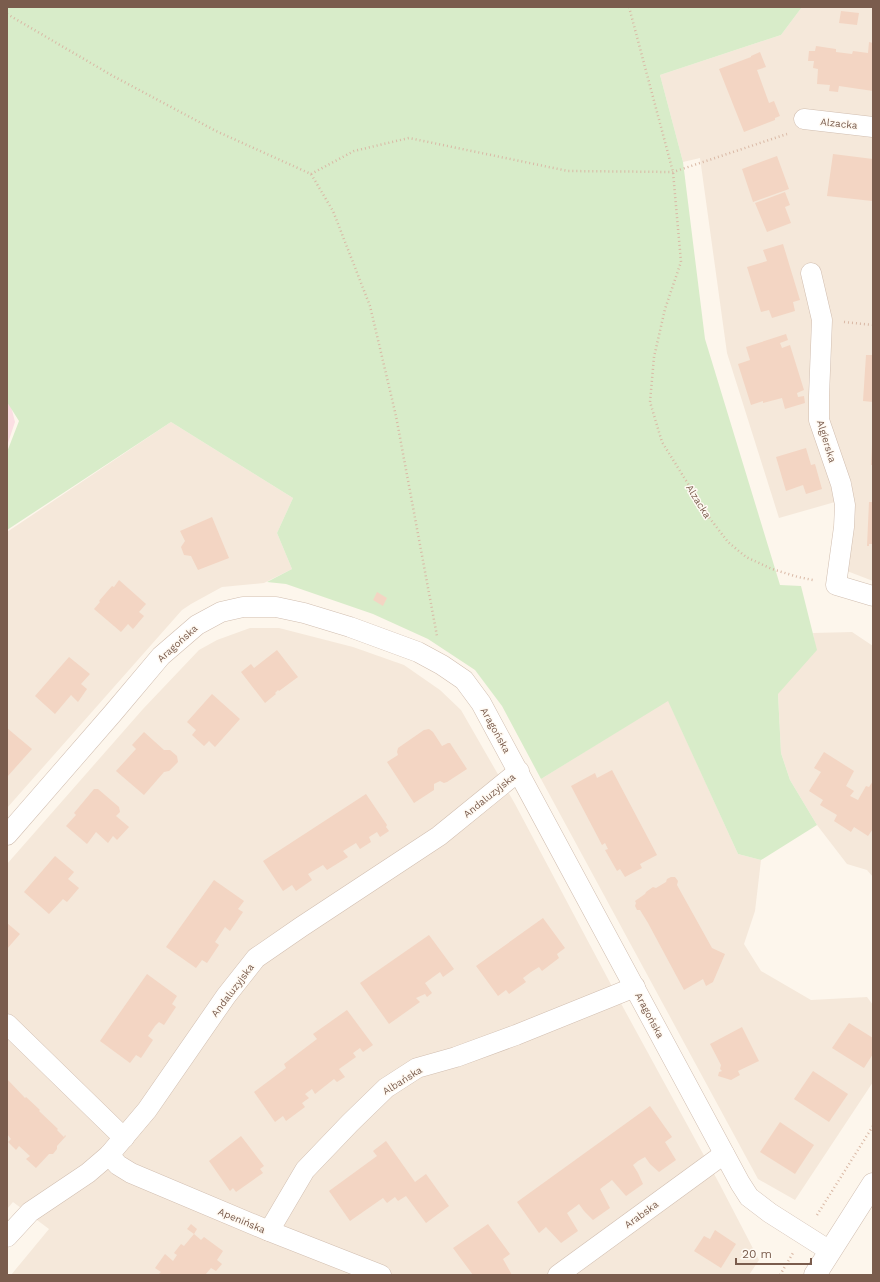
<svg xmlns="http://www.w3.org/2000/svg" width="880" height="1282" viewBox="0 0 880 1282" font-family="'Work Sans',sans-serif">
<style>
.residential{fill:#f5e8da}
.medical{fill:#fbdfe3}
.green{fill:#d8ecc9}
.building{fill:#f3d5c3}
.lines{fill:none;stroke-linecap:round;stroke-linejoin:round}
.minor-casing{stroke:#d1beb0;stroke-width:21}
.tertiary-casing{stroke:#d1beb0;stroke-width:23}
.path{stroke:#d9b8a5;stroke-width:2.5;stroke-dasharray:1 3;stroke-linecap:butt}
.minor{stroke:#fff;stroke-width:20}
.tertiary{stroke:#fff;stroke-width:22}
.labels{text-anchor:middle;stroke-width:3;stroke-linejoin:round;paint-order:stroke}
.street-label{font-size:10px;fill:#7a5c4d;stroke:#fffaf3}
</style>
<rect width="100%" height="100%" fill="#fdf6ec"/>
<g class="residential">
<polygon points="802,7 873,7 873,581 847,571 852,482 833,496 835,502 779,518 727,353 700,158 683,162 660,75 781,35"/>
<polygon points="171,422 293,498 277,533 292,569 264,583 222,587 191,604 182,610 7,808 7,532"/>
<polygon points="250,628 279,628 353,647 404,665 440,690 461,710 515,804 624,1009 719,1183 759,1260 749,1275 11,1275 49,1229 13,1202 7,1209 7,864 143,709 199,650 217,640"/>
<polygon points="852,632 873,646 873,877 867,870 847,864 817,825 790,780 781,753 778,693 816,650 813,633"/>
<polygon points="668,700 738,854 761,860 755,911 744,944 761,971 811,1000 867,997 873,1005 873,1082 795,1200 758,1179 541,779"/>
</g>
<polygon class="medical" points="7,390 15,422 7,446"/>
<polygon class="green" points="7,7 802,7 781,35 660,75 683,162 705,339 780,585 801,586 817,650 778,694 781,753 790,780 817,825 761,860 738,854 668,701 541,779 502,706 475,670 428,639 373,614 286,584 267,582 292,569 277,533 293,498 171,422 7,530 7,452 19,421 7,402"/>
<g class="building">
<polygon points="841,11 859,13 857,25 839,23"/>
<polygon points="869,42 873,43 873,91 839,86 838,92 829,91 830,85 817,84 818,69 813,68 814,61 808,61 809,51 815,51 816,46 836,49 836,52 852,54 853,51 868,53"/>
<polygon points="760,52 766,67 757,70 769,103 774,101 780,116 775,118 775,120 744,132 719,69 751,57 751,56"/>
<polygon points="833,154 873,159 872,201 827,196"/>
<polygon points="777,156 789,189 753,202 742,169"/>
<polygon points="785,192 790,205 785,207 791,223 767,232 755,203"/>
<polygon points="783,244 800,300 793,302 795,311 772,318 769,310 761,312 747,267 767,261 763,250"/>
<polygon points="786,334 788,340 780,343 782,348 790,345 804,390 797,393 798,397 804,396 805,403 785,409 782,398 763,403 763,401 751,405 738,364 750,360 746,347"/>
<polygon points="866,355 873,355 873,402 863,401"/>
<polygon points="872,445 873,445 873,465 871,465"/>
<polygon points="806,448 811,465 815,464 822,489 806,494 803,485 786,491 776,457"/>
<polygon points="869,502 873,502 873,544 869,544 869,546 867,546"/>
<polygon points="212,517 229,558 198,570 191,556 184,555 181,547 185,541 180,531"/>
<polygon points="119,580 146,604 139,612 144,616 133,629 128,624 121,632 94,609 100,602 99,601 112,586 114,587"/>
<polygon points="377,592 387,598 383,606 373,600"/>
<polygon points="277,650 298,677 279,691 278,690 275,693 276,694 265,703 241,672 251,664 254,668"/>
<polygon points="69,657 90,674 81,684 87,689 78,702 71,695 55,714 35,696"/>
<polygon points="212,694 240,719 215,747 209,741 204,746 192,735 196,730 187,722"/>
<polygon points="7,728 32,749 7,777"/>
<polygon points="429,729 433,732 442,746 448,743 450,743 467,769 447,782 444,783 440,781 434,784 434,790 414,803 387,762 398,755 397,752 398,748 424,730"/>
<polygon points="144,732 164,750 170,750 177,756 178,762 169,771 164,772 144,795 116,771 136,749 132,745"/>
<polygon points="824,752 854,771 846,786 854,791 850,796 858,800 866,786 869,787 873,781 873,829 868,836 854,827 851,832 834,821 837,815 820,805 823,800 809,791 821,772 814,768"/>
<polygon points="612,770 657,855 640,864 642,868 625,877 620,869 617,871 605,850 608,849 605,843 602,845 571,786 595,773 597,778"/>
<polygon points="94,789 98,789 119,807 120,812 116,816 129,827 117,840 113,836 108,843 96,832 87,844 66,826 76,815 74,813"/>
<polygon points="366,794 387,825 386,827 389,831 380,837 377,832 369,837 371,842 360,849 356,843 343,851 348,857 327,870 323,865 308,874 312,880 296,891 292,885 283,891 263,861"/>
<polygon points="55,856 74,872 68,879 79,888 67,902 63,899 49,914 24,892"/>
<polygon points="671,877 675,877 678,881 677,885 712,948 725,954 713,982 706,986 703,979 684,990 648,923 640,910 637,910 635,906 636,903 635,901 645,894 646,892 653,887 656,888 666,882 667,879"/>
<polygon points="214,880 244,901 238,909 243,912 230,931 225,927 215,942 219,945 207,963 202,960 196,968 166,947"/>
<polygon points="543,918 565,948 557,954 559,958 542,971 539,967 531,972 523,978 526,982 509,994 506,990 498,996 476,966"/>
<polygon points="7,923 20,934 7,949"/>
<polygon points="429,935 454,969 443,977 440,972 425,983 432,993 427,997 425,994 416,998 420,1002 389,1024 360,983"/>
<polygon points="147,974 177,996 172,1004 176,1007 164,1025 159,1022 155,1026 148,1036 153,1040 141,1058 136,1055 130,1063 100,1041"/>
<polygon points="347,1010 373,1045 363,1052 360,1048 353,1053 356,1057 339,1069 345,1077 337,1082 334,1079 315,1094 312,1089 305,1094 309,1098 302,1103 305,1107 286,1121 283,1116 275,1122 254,1092 286,1068 284,1064 317,1039 313,1034"/>
<polygon points="849,1023 873,1038 873,1054 864,1068 832,1048"/>
<polygon points="742,1027 759,1061 738,1071 740,1075 731,1080 718,1076 719,1072 722,1071 720,1069 721,1065 710,1044"/>
<polygon points="813,1071 848,1094 829,1122 794,1099"/>
<polygon points="7,1079 25,1098 26,1097 40,1110 39,1111 58,1129 57,1130 64,1137 65,1135 66,1136 57,1146 57,1149 53,1154 49,1154 36,1168 26,1159 30,1156 19,1146 16,1150 8,1142 11,1139 7,1134"/>
<polygon points="650,1106 672,1137 665,1142 676,1160 659,1172 650,1164 645,1157 638,1161 633,1165 638,1173 643,1184 626,1196 612,1180 600,1189 610,1208 593,1220 584,1211 579,1204 567,1213 578,1231 561,1243 546,1227 539,1233 517,1202"/>
<polygon points="780,1122 814,1145 795,1174 760,1152"/>
<polygon points="241,1136 264,1166 260,1169 263,1173 236,1192 233,1188 230,1191 209,1161"/>
<polygon points="386,1141 415,1182 426,1174 449,1206 426,1223 406,1196 398,1201 395,1197 387,1203 383,1198 350,1221 329,1191 377,1156 373,1151"/>
<polygon points="191,1224 197,1229 194,1234 187,1229"/>
<polygon points="488,1224 510,1254 503,1259 512,1275 484,1275 483,1274 481,1275 473,1275 453,1248"/>
<polygon points="715,1230 736,1244 721,1268 694,1251 704,1236 710,1239"/>
<polygon points="194,1234 201,1240 204,1237 223,1251 217,1260 222,1264 216,1271 211,1268 205,1275 158,1275 161,1272 155,1268 165,1254 173,1261 177,1255 174,1253 181,1244 184,1246"/>
</g>
<g class="lines">
<defs>
<g id="minor">
<polyline points="804,119 873,127"/>
<polyline points="811,273 822,320 819,396 819,420 841,484 845,505 844,527 836,585 873,596"/>
<polyline points="7,835 113,713 161,656 197,625 221,612 243,607 276,607 304,613 350,627 418,652 442,665 464,680 481,703 740,1183 749,1197 770,1213 830,1251"/>
<polyline points="7,1024 124,1138"/>
<polyline points="109,1155 118,1165 131,1173 269,1231 381,1275"/>
<polyline points="269,1231 305,1170 350,1123 386,1088 417,1068 456,1057 516,1035 635,987"/>
<polyline points="7,1237 30,1212 88,1173 109,1155 147,1110 226,996 256,958 301,927 439,836 519,771"/>
<polyline points="558,1275 724,1154"/>
</g>
<polyline id="tertiary" points="815,1275 873,1184"/>
</defs>
<use href="#minor" class="minor-casing"/>
<use href="#tertiary" class="tertiary-casing"/>
<g class="path">
<polyline points="629,7 673,172 681,262 665,309 654,357 650,402 662,442 708,516 728,542 746,557 772,569 798,577 813,580"/>
<polyline points="7,14 113,76 216,131 311,174 333,211 370,306 396,416 437,636"/>
<polyline points="311,174 354,151 409,138 568,171 673,172 787,134"/>
<polyline points="844,322 873,325"/>
<polyline points="817,1215 873,1126"/>
<polyline points="780,1275 793,1253"/>
</g>
<use href="#minor" class="minor"/>
<use href="#tertiary" class="tertiary"/>
</g>
<g class="labels">
<g class="street-label">
<text transform="translate(839 123) rotate(6)" y="4">Alzacka</text>
<text transform="translate(827 441) rotate(73)" y="4">Algierska</text>
<text transform="translate(699 501) rotate(58)" y="4">Alzacka</text>
<text transform="translate(177 643) rotate(-42)" y="4">Aragońska</text>
<text transform="translate(496 730) rotate(61)" y="4">Aragońska</text>
<text transform="translate(489 795) rotate(-39)" y="4">Andaluzyjska</text>
<text transform="translate(232 990) rotate(-53)" y="4">Andaluzyjska</text>
<text transform="translate(650 1015) rotate(62)" y="4">Aragońska</text>
<text transform="translate(402 1080) rotate(-32)" y="4">Albańska</text>
<text transform="translate(641 1214) rotate(-36)" y="4">Arabska</text>
<text transform="translate(242 1220) rotate(23)" y="4">Apenińska</text>
</g>
</g>
<rect width="880" height="1282" fill="none" stroke="#7a5c4d" stroke-width="16"/>
<path d="M736 1258v6h75v-6" fill="none" stroke="#7a5c4d" stroke-width="2"/>
<text x="742" y="1258" font-size="12" fill="#7a5c4d" stroke="#fffaf3" stroke-width="3" paint-order="stroke">20 m</text>
</svg>
